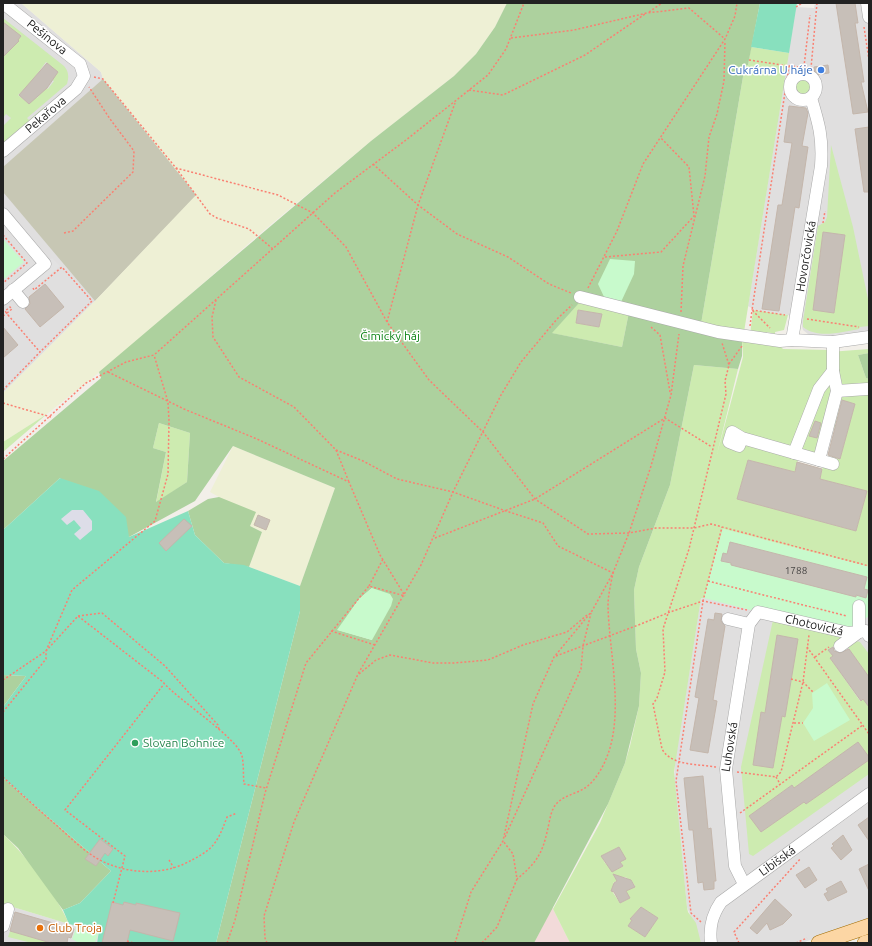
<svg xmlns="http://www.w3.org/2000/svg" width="872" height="946" viewBox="0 0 872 946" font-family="Ubuntu,sans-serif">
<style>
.residential{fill:#e0dfdf}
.commercial{fill:#f2dad9}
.construction{fill:#c7c7b4}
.farmland{fill:#eef0d5}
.grass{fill:#cdebb0;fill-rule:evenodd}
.forest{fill:#add19e;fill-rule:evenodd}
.park{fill:#c8facc;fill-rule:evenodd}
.pitch{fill:#88e0be}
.parking{fill:#e2e2e2}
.plaza{fill:#dddde8}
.building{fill:#c7bfb8;stroke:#c4b6ab}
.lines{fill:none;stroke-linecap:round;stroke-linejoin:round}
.minor-casing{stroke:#a9a9a9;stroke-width:13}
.major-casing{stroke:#a06b00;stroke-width:16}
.path{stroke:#fa8072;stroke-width:1.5;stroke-dasharray:2 2;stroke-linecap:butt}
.minor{stroke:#fff;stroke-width:12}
.major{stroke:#fcd6a4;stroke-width:15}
.path-bridge{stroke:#fa8072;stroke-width:1.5;stroke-dasharray:2 2;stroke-linecap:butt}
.shop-dot{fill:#3f7fe0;stroke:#fff;stroke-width:1.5}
.leisure-dot{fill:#2e9e5b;stroke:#fff;stroke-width:1.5}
.food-dot{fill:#e8710a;stroke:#fff;stroke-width:1.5}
.labels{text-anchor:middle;stroke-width:3;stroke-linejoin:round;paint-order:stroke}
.number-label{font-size:10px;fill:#4b4948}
.street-label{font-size:12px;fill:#222;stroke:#fff}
.shop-label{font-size:12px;fill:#366cbe;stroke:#fff;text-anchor:end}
.park-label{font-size:12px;fill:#0c8416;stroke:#fff}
.leisure-label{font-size:12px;fill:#27864d;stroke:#fff;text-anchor:start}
.food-label{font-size:12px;fill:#c56008;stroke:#fff;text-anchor:start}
</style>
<rect width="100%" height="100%" fill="#f2efe9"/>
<g class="residential">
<polygon points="3,3 21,3 101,72 103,79 197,195 95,301 3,393"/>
<polygon points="815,3 869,3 869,331 815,337 808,334 803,330 800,319 788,315 755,310 748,306 796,7 814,8"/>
<polygon points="723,529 869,567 869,918 802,943 701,943 687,907 674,781 675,762 701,597 704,598"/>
<polygon points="3,904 69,924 99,931 97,943 3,943"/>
</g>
<polygon class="commercial" points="552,907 570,943 534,943"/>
<polygon class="construction" points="103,79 197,195 95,301 3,192 3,167"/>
<g class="farmland">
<polygon points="21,3 507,3 495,27 476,54 454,76 371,141 262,232 116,359 47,414 3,442 3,393 95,301 196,195 103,79 101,72"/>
<polygon points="233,446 335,488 300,586 249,567 262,532 250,526 219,497 210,492"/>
</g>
<g class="grass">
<path d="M3 18 64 66C69 72 69 77 67 84L27 118 29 120 44 107 45 108 3 143V125H4L11 118 6 114 3 118V56L12 47H13L20 36 6 24 3 28ZM46 62 58 72 51 79 54 81 48 89 46 87 37 98 35 97 29 104 18 95 29 85Z"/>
<polygon points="751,47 789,53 744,332 701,324 745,65 748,65"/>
<circle cx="803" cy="88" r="9"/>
<path d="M831 145 853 227 869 304V326L860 327 859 329C842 332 818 339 803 327V321L818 226 825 222 827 217ZM823 232 845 235 834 313 813 310Z"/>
<path d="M580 302 629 312 622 347 551 333ZM578 310 601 314 599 327 576 323Z"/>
<polygon points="753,310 788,315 784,330 775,332 775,334 767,332 766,338 750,335"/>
<path d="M742 340 779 345 783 349 829 350V352L869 349V353L858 355 866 378 869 379V567L723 529 704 598H701L674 772 687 907 688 912 696 923 701 943H570L553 909 600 823 625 763 630 746 639 706 641 673 636 649 634 590 639 567 670 485 694 365 738 369 717 454 743 357ZM841 400 855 404 840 459 823 455 830 428 834 429ZM798 459 823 466 820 479 867 491 856 531 737 499 748 460 795 472ZM617 848 620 849 625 859 620 862 623 866 616 870 605 863 602 857 603 855ZM624 877 627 878 629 881 631 880 635 886 626 891 630 898 620 903 612 891 615 887 613 883ZM641 907 658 918 645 937 628 926 632 920 630 919Z"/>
<polygon points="47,414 3,452 3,442"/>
<polygon points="159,423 190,433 187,482 156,503 166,452 153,448"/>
<path d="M773 620 860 642 869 654V677L847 646 837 644 828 650 833 656 830 658 860 701 863 699 869 707V757L858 742 794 788 792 785 749 816 761 832 804 802 806 804 869 760V774L753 856 749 854 741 767ZM777 635 798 639 785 716H782L773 768 753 765 761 713H765Z"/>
<path d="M3 834C27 857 56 894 69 924L3 904Z"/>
<polygon points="10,931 51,943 32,943 8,937"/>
</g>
<g class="forest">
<path d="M507 3H760L748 65H745L701 324 742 340V356L738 369 694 365 670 485 639 567 634 590 636 649 641 673 639 706 625 763 608 804 534 943H216L300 611V586L335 488 233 446 195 501 129 537 60 478 3 530V461L101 378 99 372 371 141 454 76 476 54 495 27ZM580 302 629 312 622 347 552 333ZM159 423 190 433 187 482 156 502 166 452 153 448ZM372 588V640L338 630 359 599Z"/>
<polygon points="869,353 869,379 866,378 858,355"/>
<polygon points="219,497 256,512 250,526 262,532 249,567 224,563 195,535 188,511 208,499"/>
<polygon points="3,675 26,676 3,707"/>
<polygon points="3,778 111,871 80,903 63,910 18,848 3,834"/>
</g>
<g class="park">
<polygon points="3,239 24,262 3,280"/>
<polygon points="610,259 635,261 634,274 621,302 605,299 598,284"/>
<path d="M723 529 869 567V616L844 634 704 598ZM730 542 867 578 864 589 868 591 866 598 856 595V597L731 565V563L721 561 727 554Z"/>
<polygon points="372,588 390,594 393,599 391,606 372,640 337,630 359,599"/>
<polygon points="827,683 850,720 814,741 803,723 813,708 812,693"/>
<polygon points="77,926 99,931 95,943 79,943 72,939"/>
</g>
<g class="pitch">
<polygon points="760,3 797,3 789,53 751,47"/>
<polygon points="60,478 99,491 126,517 129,537 188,511 195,535 224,563 244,565 300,586 300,611 216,943 97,943 99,931 69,924 63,910 80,903 111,871 3,778 3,707 26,676 3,675 3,530"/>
</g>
<polygon class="parking" points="52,258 60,266 40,283 32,275"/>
<polygon class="plaza" points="72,510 83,510 92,521 92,530 80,540 74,534 81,528 74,520 67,525 61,519"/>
<g class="building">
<polygon points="836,3 855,3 858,23 855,23 864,82 861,82 868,112 853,114"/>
<polygon points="3,22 21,36 18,40 19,41 3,57"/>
<polygon points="47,63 58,72 47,88 29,104 19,95"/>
<polygon points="828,65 829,73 815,75 814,67"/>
<polygon points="789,106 806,108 808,113 802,146 808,147 799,208 795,207 779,311 762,309 778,205 782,205 792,143 784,142"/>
<polygon points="869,127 869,192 864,192 855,129"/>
<polygon points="823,232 845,235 834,313 813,310"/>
<polygon points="45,284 64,307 40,327 25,309 30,304 29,297"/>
<polygon points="578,310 602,314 599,327 576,323"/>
<polygon points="3,327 18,345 3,358"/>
<polygon points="842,400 855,404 840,459 828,455"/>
<polygon points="815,421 821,423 817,438 809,436"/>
<polygon points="748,460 795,472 797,462 822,469 820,479 867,491 856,531 737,499"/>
<polygon points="258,515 270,520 266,530 254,525"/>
<polygon points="184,519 192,526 166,551 159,543"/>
<polygon points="730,542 867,577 864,589 868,590 866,598 856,595 856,597 731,565 731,563 721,561 723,553 727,554"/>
<polygon points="715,613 722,614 721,621 725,626 713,700 717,701 708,753 690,750 699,698 695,697 708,619 714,620"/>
<polygon points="777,635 798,639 785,717 782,716 773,768 753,765 761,712 765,713"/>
<polygon points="833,647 834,651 840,653 849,649 869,677 869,707 863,699 861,701 830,658 833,656 828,650"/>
<polygon points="858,742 869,757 869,760 806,804 804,802 761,832 749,816 792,785 794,788"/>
<polygon points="703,776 708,829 711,828 716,881 714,881 714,889 704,890 703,882 698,883 693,830 689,830 684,778"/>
<polygon points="869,817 869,841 858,825"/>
<polygon points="843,835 852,850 841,860 831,848 834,846 832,844"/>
<polygon points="100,839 113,849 108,856 105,853 96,866 85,859"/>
<polygon points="619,847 626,859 620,862 623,866 612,872 601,856"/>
<polygon points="869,864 869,891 859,869"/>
<polygon points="809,867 817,880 805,888 796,875"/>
<polygon points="613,874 631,880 635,887 626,891 630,898 620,903 614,892 611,891 614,883 617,881"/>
<polygon points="841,881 847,892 828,901 824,894 828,892 826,889"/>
<polygon points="775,899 792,915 783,924 770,930 767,923 757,934 750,928"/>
<polygon points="112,902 123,905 124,902 136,905 136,903 180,913 173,941 130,930 127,943 102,943"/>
<polygon points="641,907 658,918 645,937 628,926 632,920 630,919"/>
<polygon points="15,912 74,929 71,938 68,937 67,943 51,943 10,931"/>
</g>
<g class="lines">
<defs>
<g id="minor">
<polyline points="867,3 869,17"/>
<circle cx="803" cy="87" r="13"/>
<path id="s1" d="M3 151 76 89 84 76 80 64 3 3"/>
<polyline points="3,214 45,264 3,299"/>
<polyline points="13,290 23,302"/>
<polyline points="580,297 718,332 780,341 792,340 833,342 869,337"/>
<path id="s2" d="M792 340 821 166C823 138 819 124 811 98"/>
<polyline points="833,342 833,371 837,391 819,460 833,464"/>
<polyline points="837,391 867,389"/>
<polyline points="742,438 739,446 729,442 732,432 742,438 819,460"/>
<polyline points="794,453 819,389 833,371"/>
<polyline points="728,619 749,624"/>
<polyline points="840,646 859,632 859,606"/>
<path id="s3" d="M744 884 735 866 726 769 749 624 758 612 849 633 866 631 869 636"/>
<polyline points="3,926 8,909"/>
<path id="s4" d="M711 943C709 927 712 915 721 902L869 794"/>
</g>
<g id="major">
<polyline points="819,943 869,926"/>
<polyline points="865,943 869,942"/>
</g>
</defs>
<use href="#minor" class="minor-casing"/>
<use href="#major" class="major-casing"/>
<g class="path">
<polyline points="817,3 811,68 818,82 819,91"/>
<polyline points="796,7 802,3"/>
<polyline points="649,12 662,3"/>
<polyline points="864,27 869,60"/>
<polyline points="511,38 574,30 647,13 689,8 725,39"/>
<polyline points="749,60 789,66 752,310 770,328"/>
<polyline points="789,66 811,68"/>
<polyline points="803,75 810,15"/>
<polyline points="94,77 103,79 176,168 278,195 313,213 346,247 387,322 429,380 483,432 535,499 588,534 629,533 656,528 694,528 711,524 869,566"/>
<polyline points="469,90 503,95 585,55 645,14"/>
<polyline points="373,164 418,205 457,234 508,257 549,284 571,293"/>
<polyline points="176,168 210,214 217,218 249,229 273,249"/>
<polyline points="823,223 825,211"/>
<polyline points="64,233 73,231 133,172 134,151 110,119 89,87"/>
<polyline points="3,235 27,263 3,283"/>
<polyline points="605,257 661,252 694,216 689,167 660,137"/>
<polyline points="33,288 34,290 62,267 92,301 40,352"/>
<polyline points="588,288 617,231 643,164 725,39 735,16 737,3"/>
<polyline points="216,300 212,317 213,337 239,377 294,407 336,450 349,482"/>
<polyline points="681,312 683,266 705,176 709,137 717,114 724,81 725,41"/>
<polyline points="3,316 7,313"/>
<polyline points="807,319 859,327"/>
<polyline points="387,322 418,205 455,103"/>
<polyline points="750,326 752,310 785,315"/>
<polyline points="651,327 660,335 670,392"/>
<polyline points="729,364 742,346"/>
<polyline points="108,372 184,409 257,439 349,482 380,555 405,596"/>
<polyline points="3,390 40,352 8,315"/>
<polyline points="3,403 51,417"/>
<path d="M336 450 363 461 397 479 453 492 506 511 543 523 558 546 613 573C611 583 608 595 608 606 609 652 625 715 606 759 602 769 595 781 585 788 574 795 559 796 553 809 550 815 549 825 547 832 542 855 535 864 517 879"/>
<polyline points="3,459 86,383 126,362 154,355 335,193 406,140 488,75 506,49 524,3"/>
<polyline points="435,538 535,499 665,418 712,447"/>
<polyline points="708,581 847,616"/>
<polyline points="369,586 383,559"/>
<polyline points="78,616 102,613 165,666 218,725 219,730"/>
<polyline points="331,631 375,645"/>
<polyline points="807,647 869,734"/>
<polyline points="556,656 641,624 670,612 703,601 747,610"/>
<polyline points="815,657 829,647"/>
<polyline points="359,674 376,660 390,655 433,663 454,663 488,660 523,645 567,632 587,615"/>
<polyline points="791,679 803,682 814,693"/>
<polyline points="3,680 46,651 72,590 155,521 168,474 169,421 168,402 154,355"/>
<path d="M3 712 46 659V651L78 616 163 682C179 701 237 737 242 756 244 765 243 775 244 784L266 788"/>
<polyline points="794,723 803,723"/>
<path d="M716 767C699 764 671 766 662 749L653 704 657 698 665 672 663 629 689 549 726 394 725 381 729 365 722 343"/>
<polyline points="737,772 776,777 781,772 803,682 809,635"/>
<path d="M3 777C20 793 38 809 55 824 69 836 82 850 98 859 123 873 157 876 184 864 212 850 216 847 227 817L237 813"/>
<polyline points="776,777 780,784"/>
<polyline points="740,813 863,725"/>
<polyline points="505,837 581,669 583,646 591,613"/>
<polyline points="169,860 174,868"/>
<polyline points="113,903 125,856 65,810 164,684"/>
<polyline points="701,922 691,913 676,781 703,601 722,527"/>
<polyline points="127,941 134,943"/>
<polyline points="227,943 235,920 265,793 306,663 369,586 405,596"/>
<polyline points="267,943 265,938 264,916 294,822 358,674 421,565 453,492 501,395 521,362 557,319 572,305"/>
<polyline points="455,943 471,892 503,841 533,704 554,657 592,611 613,573 629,533 651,466 671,395 679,334"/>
<polyline points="482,943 497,927 517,879 513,854 503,841"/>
<polyline points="739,943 734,932 801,858"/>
<polyline points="796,943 807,938"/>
</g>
<use href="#minor" class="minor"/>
<use href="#major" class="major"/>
<polyline class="path-bridge" points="7,313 12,309 10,307 5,311 8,315"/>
</g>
<circle class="shop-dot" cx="821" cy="70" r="4"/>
<circle class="leisure-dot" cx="135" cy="743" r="4"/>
<circle class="food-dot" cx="40" cy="928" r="4"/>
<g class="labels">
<g class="number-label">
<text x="796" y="574">1788</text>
</g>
<g class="street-label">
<text transform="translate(47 37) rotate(39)" y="4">Pešinova</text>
<text dy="4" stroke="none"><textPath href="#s1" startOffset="56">Pekařova</textPath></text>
<text dy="4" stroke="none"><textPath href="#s2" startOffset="85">Hovorčovická</textPath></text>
<text dy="4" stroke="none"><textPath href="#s3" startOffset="337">Chotovická</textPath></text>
<text dy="4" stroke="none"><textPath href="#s3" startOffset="140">Luhovská</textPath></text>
<text dy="4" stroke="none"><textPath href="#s4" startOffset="113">Libišská</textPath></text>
</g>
<g class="shop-label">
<text x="813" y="74">Cukrárna U háje</text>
</g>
<g class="park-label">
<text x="390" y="340">Čimický háj</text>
</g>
<g class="leisure-label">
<text x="143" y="747">Slovan Bohnice</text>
</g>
<g class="food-label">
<text x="48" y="932">Club Troja</text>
</g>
</g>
<rect width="872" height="946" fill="none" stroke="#222222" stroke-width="8"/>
</svg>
